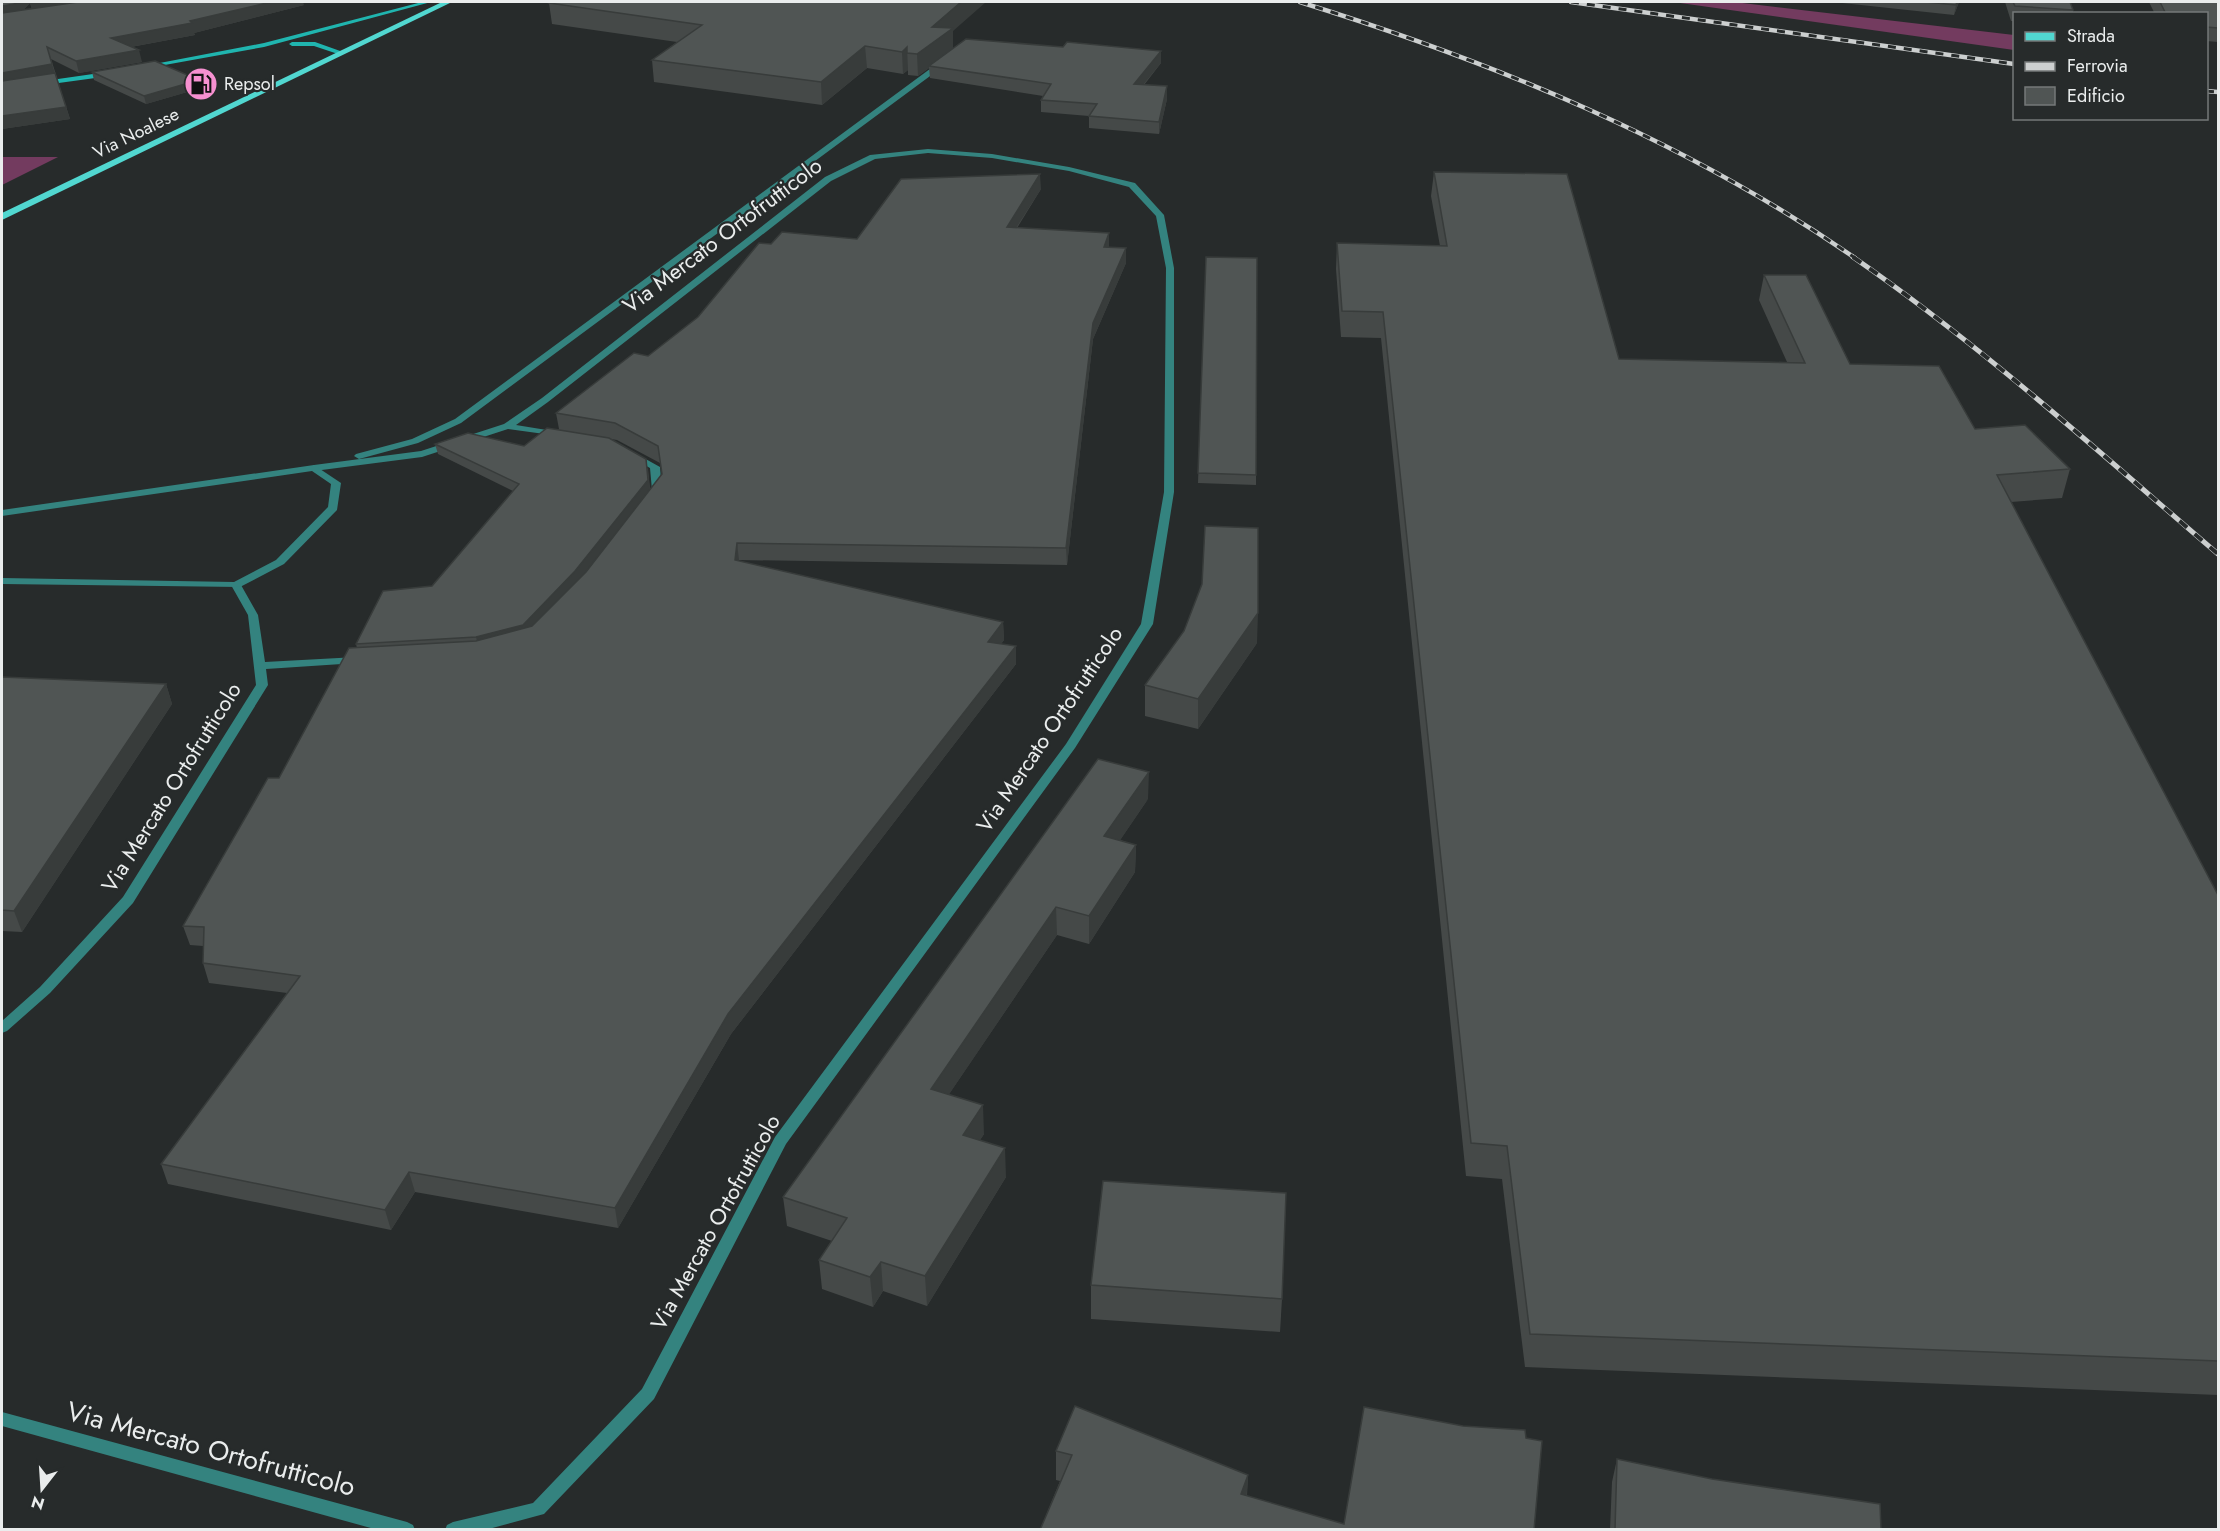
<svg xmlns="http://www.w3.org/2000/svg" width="2220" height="1531" viewBox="0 0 2220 1531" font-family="Jost,sans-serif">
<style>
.green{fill:#733b5f}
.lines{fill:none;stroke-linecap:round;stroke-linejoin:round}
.lane{fill:#34837f;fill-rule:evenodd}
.street{fill:#34837f;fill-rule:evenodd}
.secondary{fill:#20b5af;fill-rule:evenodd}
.primary{fill:#51d7d0;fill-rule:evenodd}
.rail-far1-casing{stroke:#cccfcf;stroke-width:4.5}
.rail-casing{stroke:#cccfcf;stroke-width:5}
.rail-far1{stroke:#272b2b;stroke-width:3;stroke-dasharray:8;stroke-linecap:butt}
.rail{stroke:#272b2b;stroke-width:4;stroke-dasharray:10;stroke-linecap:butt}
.wall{fill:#454948;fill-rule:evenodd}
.shaded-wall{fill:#383c3b}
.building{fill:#505554;stroke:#383c3b;stroke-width:1.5}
.labels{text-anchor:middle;stroke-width:4.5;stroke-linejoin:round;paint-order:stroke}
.far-poi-label{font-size:18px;fill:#eaeded;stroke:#272b2b;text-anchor:start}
.far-street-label{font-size:18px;fill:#eaeded;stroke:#272b2b}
.street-label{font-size:22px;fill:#eaeded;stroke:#272b2b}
.near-street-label{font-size:27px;fill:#eaeded;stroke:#272b2b}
</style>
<rect width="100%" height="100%" fill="#272b2b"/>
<g class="green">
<polygon points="1673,2 1734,2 2014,35 2014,50"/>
<polygon points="2,157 58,157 2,185"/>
</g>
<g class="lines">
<g class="lane">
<polygon points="938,63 945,65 461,423 418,443 359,459 354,456 356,454 412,439 455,419"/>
<polygon points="928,149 992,154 1069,167 1135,183 1164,215 1174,268 1174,492 1153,624 1075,748 786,1144 654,1399 544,1514 485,1530 445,1530 447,1525 453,1522 533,1503 642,1389 775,1137 1066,744 1141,624 1164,492 1166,268 1156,216 1129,187 1069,171 992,158 928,153 875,159 831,181 548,402 516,425 559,432 559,436 508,429 422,457 314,471 309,468 314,465 421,451 504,424 542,398 825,177 870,155"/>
<polygon points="633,452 660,467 662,491 653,498 648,495 652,490 650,468 630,457 628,455"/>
<polygon points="236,582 241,585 258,615 265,662 357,657 363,660 357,663 266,669 268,685 133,903 50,993 7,1031 2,1033 2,1021 40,987 123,897 256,685 248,615 231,585"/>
<polygon points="2,1412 407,1522 413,1525 415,1530 378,1530 2,1426"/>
</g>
<polygon class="street" points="314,465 341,483 337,510 284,564 240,587 2,584 2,578 234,582 276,560 328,507 331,484 312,471 2,516 2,510"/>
<g class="secondary">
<polygon points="422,2 431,2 264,47 148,68 144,66 264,43"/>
<polygon points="315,42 343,52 345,53 341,55 314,46 292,46 289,44 292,42"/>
<polygon points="107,72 111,74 110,76 44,85 40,83 44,81"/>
</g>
<polygon class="primary" points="442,2 452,2 2,220 2,213"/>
<defs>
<g id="rail-far1">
<path d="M1300 2C1496 63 1686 141 1855 258"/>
<polyline points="1571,2 2014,64"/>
<polyline points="2206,91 2218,92"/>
</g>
<path id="rail" d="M1853 257C1982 346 2099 452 2218 554"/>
</defs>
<use href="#rail-far1" class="rail-far1-casing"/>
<use href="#rail" class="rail-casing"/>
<use href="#rail-far1" class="rail-far1"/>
<use href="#rail" class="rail"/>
</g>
<g class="wall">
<path d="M2 2 304 5 194 33 195 35 131 47 142 62 79 73 51 59 70 119 2 129ZM30 3 32 9 23 10Z"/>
<polygon points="1833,2 1959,2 1954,15"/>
<polygon points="2005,2 2070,2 2073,10 2073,14 2014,14 2014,21 2011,21"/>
<polygon points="2149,2 2218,2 2218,42 2206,41 2206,14 2155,14"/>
<polygon points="549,3 953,31 953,48 1063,47 1161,51 1161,63 1144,85 1167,99 1159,134 1089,128 1089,116 1041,112 1041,100 1043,96 930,78 929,68 918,76 908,75 908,70 903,74 867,68 822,105 654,82 652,60 677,42 552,24"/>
<polygon points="92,72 201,88 146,104 94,80"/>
<polygon points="1434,172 1619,359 1787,362 1759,300 1764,275 1850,364 1975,429 2070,469 2062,498 2011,502 2218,895 2218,1395 1525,1367 1502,1179 1466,1176 1381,338 1341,337 1336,269 1337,243 1440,246 1431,196"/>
<path d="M1041 189 1017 228 1109 247 1126 248V263L1093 339 1067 565 739 560V561L1003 622 1004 640 1001 644 1016 664 731 1034 618 1228 415 1192 391 1230 168 1184 161 1164 287 993 209 983 203 963V946L190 945 183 926 279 778 357 648 356 644 432 586 513 491 438 454 435 444 524 446 559 429 556 413 648 356 698 317 771 244 857 239ZM611 439 617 440 660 463 662 474 650 489 648 469Z"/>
<polygon points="1206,257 1256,475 1256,485 1198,483"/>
<polygon points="1257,643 1198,729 1145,716 1145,685"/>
<polygon points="2,677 166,684 172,704 22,932 2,931"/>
<polygon points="1148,799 1120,840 1136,845 1135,872 1089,944 1057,935 949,1094 984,1134 980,1140 1006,1177 927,1306 883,1291 873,1307 822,1289 819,1260 832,1241 787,1226 783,1197"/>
<polygon points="1091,1285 1282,1299 1280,1332 1091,1319"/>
<polygon points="1056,1451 1248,1475 1247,1496 1344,1524 1040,1530 1060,1481 1056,1480"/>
<polygon points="1617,1459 1881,1530 1610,1530 1612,1482"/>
</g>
<g class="shaded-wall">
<polygon points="17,2 122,2 33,13 30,3 17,16 2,18 2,6"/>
<polygon points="271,2 303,2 304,5 194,33 195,35 114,50 111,38 190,21"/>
<polygon points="961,2 986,2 953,31 953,50 929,66 929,68 918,76 917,54 932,27"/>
<polygon points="1957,2 1959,2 1954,15 1956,5"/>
<polygon points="865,46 867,68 822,105 821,82"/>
<polygon points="907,47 908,70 903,74 902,52"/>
<polygon points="139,50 142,62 79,73 76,61"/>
<polygon points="1161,51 1161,63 1134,96 1134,84"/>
<polygon points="52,64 56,76 2,85 2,73"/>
<polygon points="199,80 201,88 146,104 144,96"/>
<polygon points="1167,86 1167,99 1159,134 1159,122"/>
<polygon points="66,107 70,119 2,129 2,116"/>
<polygon points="1040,174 1041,189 1007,242 1007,227"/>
<polygon points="1109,233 1109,249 1104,247"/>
<polygon points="1126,248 1126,263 1093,339 1067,565 1066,548 1093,323"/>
<polygon points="646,459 650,490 577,583 525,636 479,649 476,637"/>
<polygon points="737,543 739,560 737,578 735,560"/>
<polygon points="1258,613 1257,643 1198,729 1198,699"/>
<polygon points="1003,622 1004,640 989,660 988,642"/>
<polygon points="1016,646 1016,664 731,1034 618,1228 615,1208 728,1014"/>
<polygon points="166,684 172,704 22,932 14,911"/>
<polygon points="1149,772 1148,799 1104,864 1104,836"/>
<polygon points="1136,845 1135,872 1089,944 1089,916"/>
<polygon points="1056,907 1057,935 933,1118 931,1089"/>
<polygon points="983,1105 984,1134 964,1164 963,1135"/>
<polygon points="1005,1148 1006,1177 927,1306 925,1276"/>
<polygon points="409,1172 415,1192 391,1230 385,1210"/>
<polygon points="881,1262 883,1291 873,1307 870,1277"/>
<polygon points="1248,1475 1246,1504 1241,1494"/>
</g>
<g class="building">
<polygon points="2,2 17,2 14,4 2,6"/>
<polygon points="78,2 271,2 190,21 192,23 111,38 139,50 76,61 47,47 52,64 2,73 2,13"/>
<polygon points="550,2 961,2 932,27 953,28 917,54 907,53 907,47 902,52 865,46 821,82 652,60 702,25 549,3"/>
<polygon points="1926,2 1957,2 1956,5"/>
<polygon points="2013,2 2070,2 2073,10 2015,6"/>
<polygon points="2160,2 2218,2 2218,28 2206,27 2206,14 2166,14"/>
<polygon points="966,39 1063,47 1067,42 1161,51 1134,84 1167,86 1159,122 1089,116 1097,104 1041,100 1051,84 929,66"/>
<polygon points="155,61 199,80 144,96 92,72"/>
<polygon points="55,73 66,107 2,116 2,81"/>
<polygon points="1434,172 1567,174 1619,359 1805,363 1764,275 1806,275 1850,364 1939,366 1975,429 2025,425 2070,469 1997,475 2218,895 2218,1361 1530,1334 1507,1146 1471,1143 1383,312 1342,311 1337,243 1447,246"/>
<polygon points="1040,174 1007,227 1109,233 1104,247 1126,248 1093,323 1066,548 737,543 735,560 1003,622 988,642 1016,646 728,1014 615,1208 409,1172 385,1210 161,1164 300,976 203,963 204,927 183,926 268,778 279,778 349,648 476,641 532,626 586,572 662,474 658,446 615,423 556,413 634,353 648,356 698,317 759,243 771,244 782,232 857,239 901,179"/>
<polygon points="1206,257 1257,258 1256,475 1198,473"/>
<polygon points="547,428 609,438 646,459 648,480 575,571 523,625 476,637 356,644 383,591 432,586 519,484 435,444 468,433 524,446"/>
<polygon points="1205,526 1258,528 1258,613 1198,699 1145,685 1184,631 1202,584"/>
<polygon points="2,677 166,684 14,911 2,910"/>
<polygon points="1098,759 1149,772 1104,836 1136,845 1089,916 1056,907 931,1089 983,1105 963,1135 1005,1148 925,1276 881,1262 870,1277 819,1260 847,1218 783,1197"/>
<polygon points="1103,1181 1286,1193 1282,1299 1091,1285"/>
<polygon points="1075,1406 1248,1475 1241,1494 1344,1524 1364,1407 1463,1426 1525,1430 1526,1438 1542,1441 1534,1530 1040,1530 1072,1455 1056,1451"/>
<polygon points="1617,1459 1712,1479 1880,1504 1881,1530 1615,1530"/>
</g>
<defs>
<symbol id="fuel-disc" viewBox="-11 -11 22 22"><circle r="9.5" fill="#f690d0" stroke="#272b2b"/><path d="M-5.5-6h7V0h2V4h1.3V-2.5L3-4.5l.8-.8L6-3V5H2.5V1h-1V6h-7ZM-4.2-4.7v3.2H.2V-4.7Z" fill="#111"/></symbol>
</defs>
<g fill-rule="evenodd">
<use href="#fuel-disc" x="182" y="65" width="38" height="38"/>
</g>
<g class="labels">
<g class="far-poi-label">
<text x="224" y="90">Repsol</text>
</g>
<g class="far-street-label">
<text transform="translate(136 133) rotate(-26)" y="6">Via Noalese</text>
</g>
<g class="street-label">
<text transform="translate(722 235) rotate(-37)" y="8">Via Mercato Ortofrutticolo</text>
<text transform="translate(1049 729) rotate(-56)" y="8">Via Mercato Ortofrutticolo</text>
<text transform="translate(171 787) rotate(-58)" y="8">Via Mercato Ortofrutticolo</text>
<text transform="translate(715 1222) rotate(-61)" y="8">Via Mercato Ortofrutticolo</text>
</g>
<g class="near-street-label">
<text transform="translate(211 1449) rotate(15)" y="9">Via Mercato Ortofrutticolo</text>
</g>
</g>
<rect width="2220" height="1531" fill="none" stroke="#eaeded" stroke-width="6"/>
<rect x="2013" y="12" width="195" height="108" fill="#272b2b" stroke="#757979" stroke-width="1.5"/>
<rect x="2025" y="32" width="30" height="9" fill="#51d7d0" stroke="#757979" stroke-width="1.5"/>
<text x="2067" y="42" font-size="18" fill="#eaeded">Strada</text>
<rect x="2025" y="62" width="30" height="9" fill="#cccfcf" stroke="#757979" stroke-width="1.5"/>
<text x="2067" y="72" font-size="18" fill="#eaeded">Ferrovia</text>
<rect x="2025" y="87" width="30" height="18" fill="#505554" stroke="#757979" stroke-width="1.5"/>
<text x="2067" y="102" font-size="18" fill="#eaeded">Edificio</text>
<g transform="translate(42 1489) rotate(197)" stroke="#272b2b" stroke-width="4.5" paint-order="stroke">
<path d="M0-4.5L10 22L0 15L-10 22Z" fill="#eaeded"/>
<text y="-9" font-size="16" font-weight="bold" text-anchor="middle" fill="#eaeded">N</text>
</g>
</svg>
